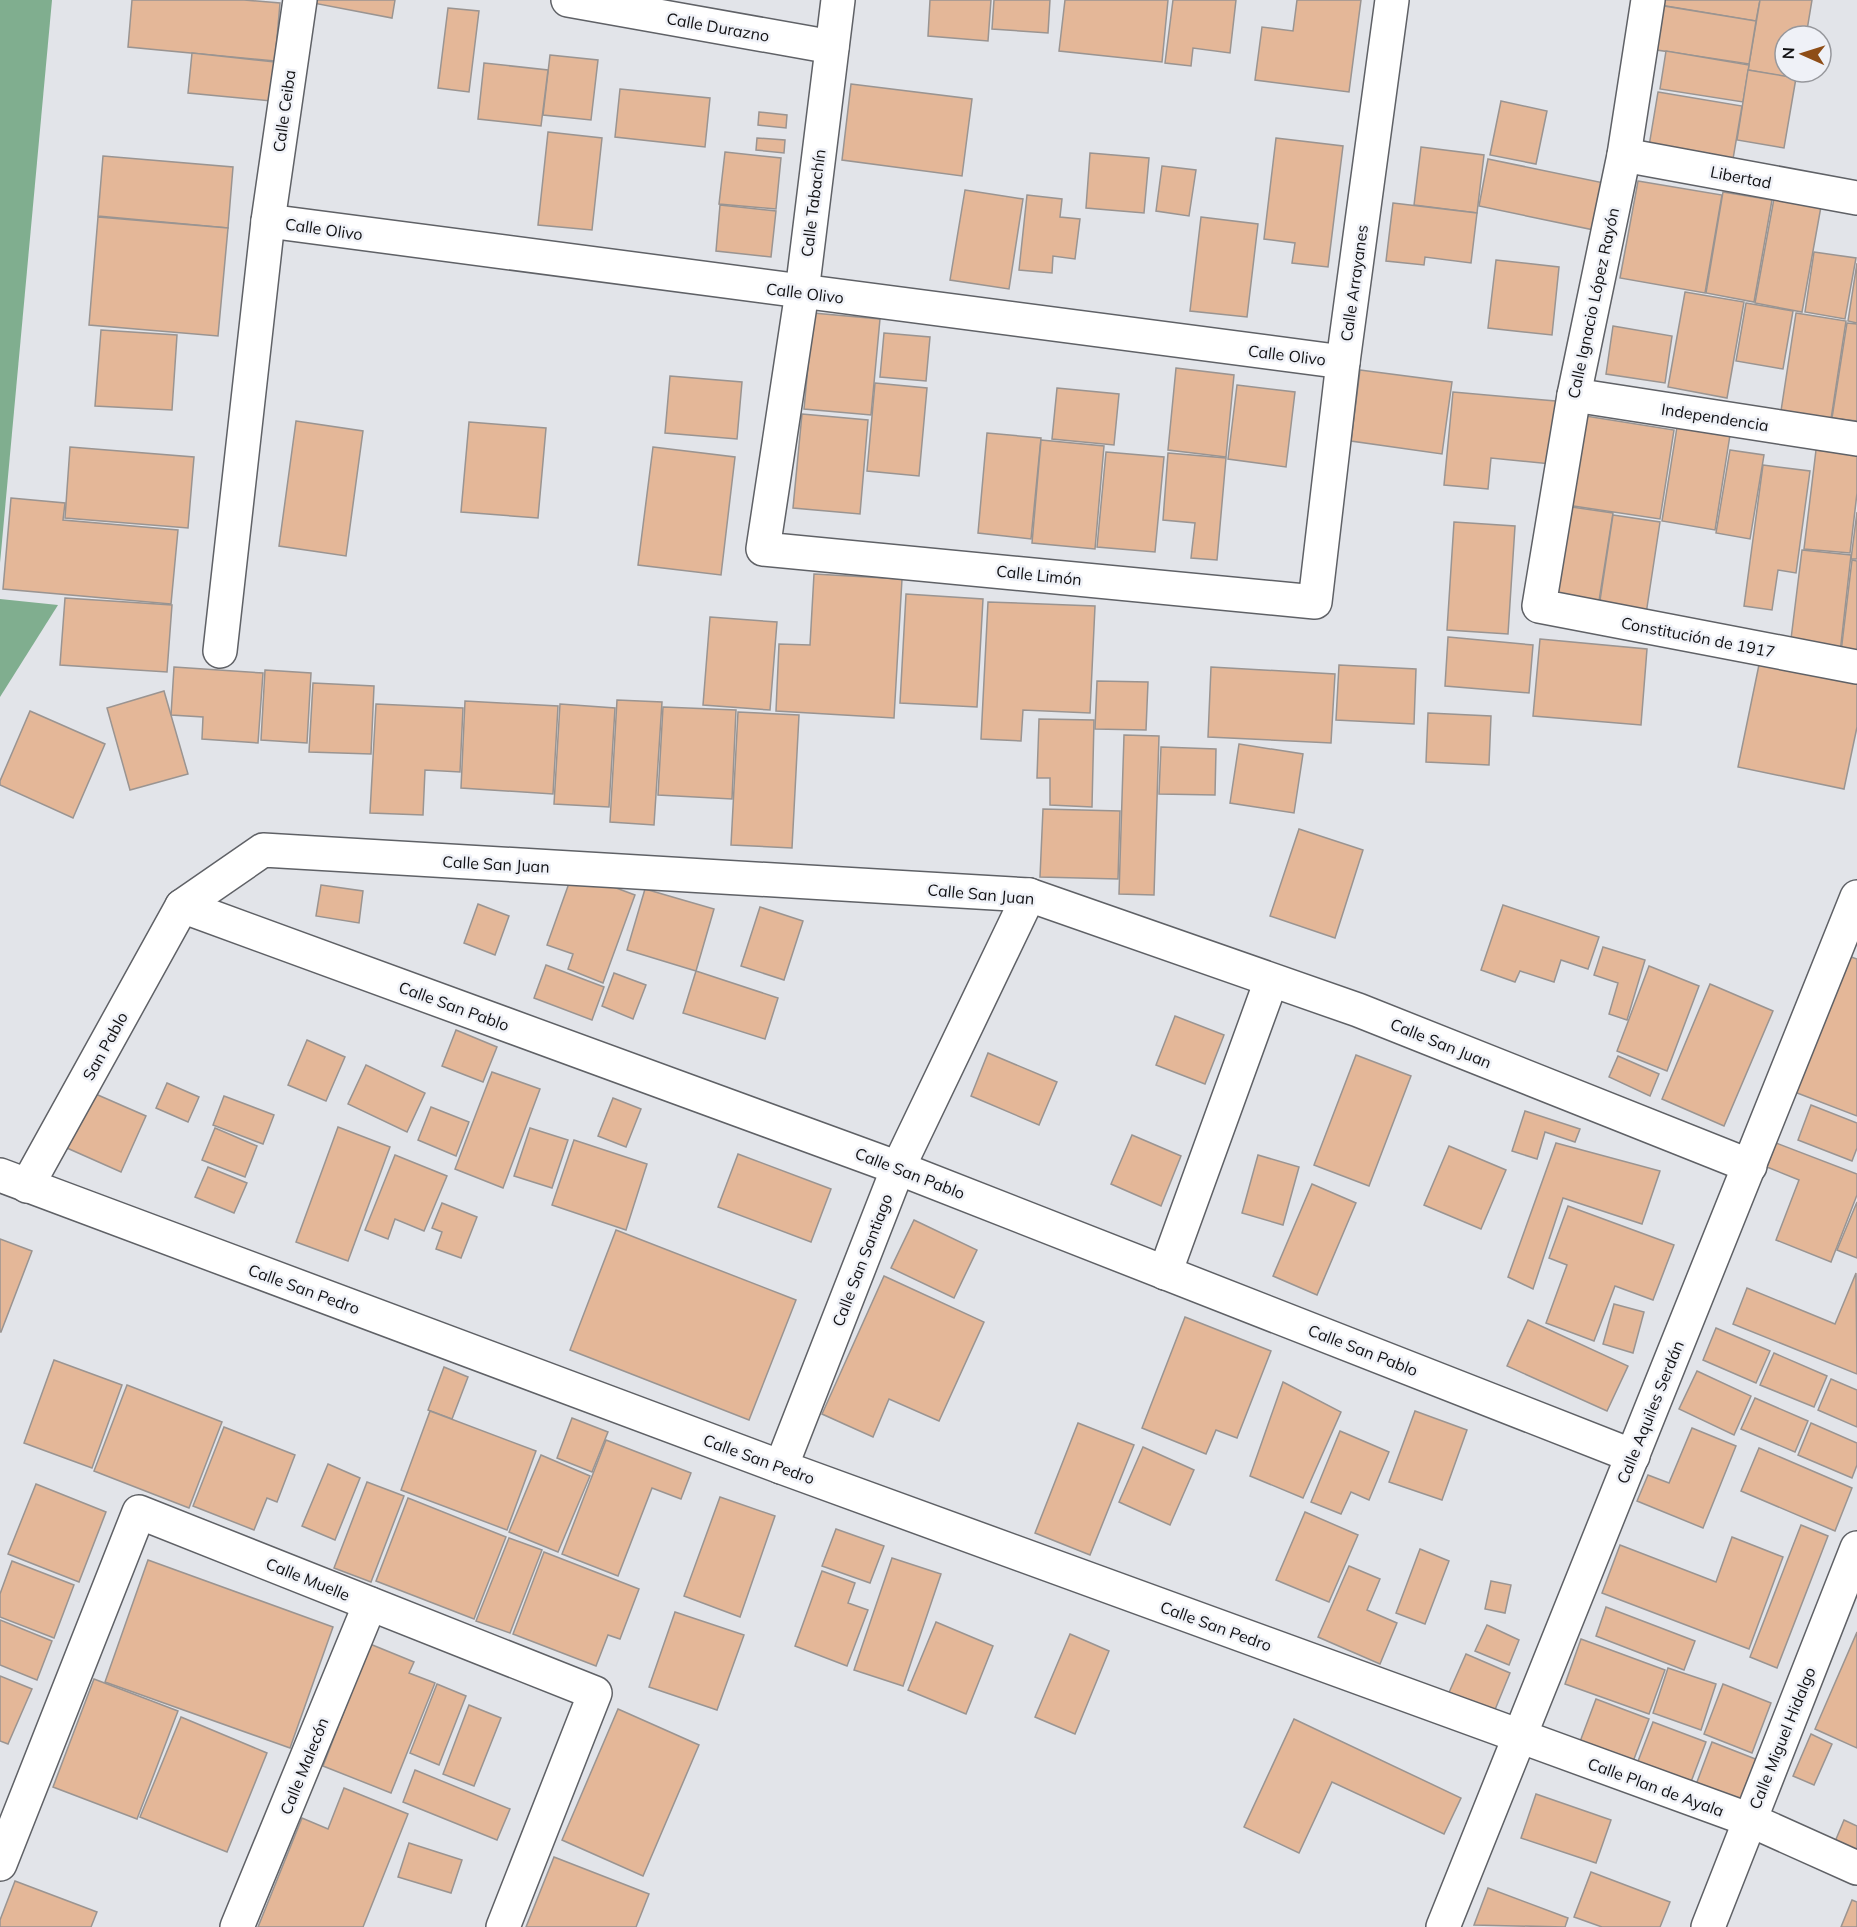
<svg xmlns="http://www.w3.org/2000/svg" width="1857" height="1927" viewBox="0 0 1857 1927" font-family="Mulish,sans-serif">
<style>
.forest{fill:#80ae8f}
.building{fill:#e4b798;stroke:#9a9491;stroke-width:1.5}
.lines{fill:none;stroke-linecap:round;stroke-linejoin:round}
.minor-casing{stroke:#5f6166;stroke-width:36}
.minor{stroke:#fff;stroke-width:33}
.labels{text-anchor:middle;stroke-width:5;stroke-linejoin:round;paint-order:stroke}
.street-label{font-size:16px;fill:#111113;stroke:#eff1f7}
</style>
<rect width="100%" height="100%" fill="#e2e4e9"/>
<g class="forest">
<polygon points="0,0 52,0 0,563"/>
<polygon points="0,599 58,605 0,697"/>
</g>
<g class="building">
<polygon points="132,0 244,0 280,3 275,61 128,47"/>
<polygon points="313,0 395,0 392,18 313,3"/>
<polygon points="930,0 991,0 988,41 928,36"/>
<polygon points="994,0 1050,0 1048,33 992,29"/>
<polygon points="1065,0 1168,0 1162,62 1059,51"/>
<polygon points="1173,0 1236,0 1230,53 1193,48 1191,66 1165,63"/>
<polygon points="1297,0 1361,0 1349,92 1255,80 1262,27 1293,31"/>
<polygon points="1660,0 1760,0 1756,21 1660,5"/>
<polygon points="1760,0 1812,0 1806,36 1785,36 1785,72 1800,72 1799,79 1748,70"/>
<polygon points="1664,6 1756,21 1749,64 1657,50"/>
<polygon points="448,8 479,11 469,92 438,88"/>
<polygon points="1666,51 1749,65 1743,102 1660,89"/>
<polygon points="192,53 275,62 271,101 188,93"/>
<polygon points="550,55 598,60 591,120 543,115"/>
<polygon points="484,63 548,70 541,126 478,119"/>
<polygon points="1748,70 1796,78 1784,148 1737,140"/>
<polygon points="851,84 972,99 962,176 842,160"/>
<polygon points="620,89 710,98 705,147 615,137"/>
<polygon points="1658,92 1742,106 1732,165 1648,152"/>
<polygon points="1501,101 1547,111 1536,164 1490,155"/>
<polygon points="759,112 787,115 786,128 758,125"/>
<polygon points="548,132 602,138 592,230 538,225"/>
<polygon points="757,138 785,140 784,153 756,150"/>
<polygon points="1276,138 1343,146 1328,267 1292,263 1295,243 1264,239"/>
<polygon points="1421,147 1484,155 1477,213 1414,205"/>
<polygon points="725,152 781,158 776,209 719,204"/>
<polygon points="1090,153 1149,158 1144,213 1086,208"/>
<polygon points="103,156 233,167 228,228 98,216"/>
<polygon points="1488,159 1604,183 1594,230 1479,206"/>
<polygon points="1162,166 1196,170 1189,216 1156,211"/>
<polygon points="1638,181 1722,195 1705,293 1620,278"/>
<polygon points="965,190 1023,199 1009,289 950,280"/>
<polygon points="1723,192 1772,200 1754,302 1706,293"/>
<polygon points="1775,193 1822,201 1802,312 1755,303"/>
<polygon points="1027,195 1062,199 1060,217 1080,219 1075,259 1053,256 1052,273 1019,270"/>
<polygon points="1393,203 1477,213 1471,263 1425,257 1424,265 1386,261"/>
<polygon points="720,205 776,211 771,257 716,251"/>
<polygon points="98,217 228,228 218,336 89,325"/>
<polygon points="1201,217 1258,224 1247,317 1190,311"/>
<polygon points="1814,252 1856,258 1845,319 1805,312"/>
<polygon points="1496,260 1559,267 1552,335 1488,328"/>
<polygon points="1857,263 1857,323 1848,321"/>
<polygon points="1685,292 1744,302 1727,398 1668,387"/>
<polygon points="1746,303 1793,311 1783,369 1736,361"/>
<polygon points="813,313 880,319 871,415 804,409"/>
<polygon points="1796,313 1846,321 1831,419 1781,411"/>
<polygon points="1847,323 1857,324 1857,421 1832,418"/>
<polygon points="1613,326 1672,336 1665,383 1606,374"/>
<polygon points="101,330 177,335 172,410 95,406"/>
<polygon points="884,333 930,337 926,381 880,377"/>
<polygon points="1176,368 1234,375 1226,457 1168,450"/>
<polygon points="1360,370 1452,382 1442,454 1351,441"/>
<polygon points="670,376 742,382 737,439 665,433"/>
<polygon points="875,383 927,388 919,476 867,471"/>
<polygon points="1237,385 1295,392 1286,467 1228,459"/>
<polygon points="1057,388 1119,394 1114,445 1052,439"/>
<polygon points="1453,392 1567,402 1561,465 1491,458 1488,489 1444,485"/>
<polygon points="802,414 868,420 860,514 793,508"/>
<polygon points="1573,414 1674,430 1660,519 1560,504"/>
<polygon points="296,421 363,431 346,556 279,546"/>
<polygon points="469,422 546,428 538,518 461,512"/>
<polygon points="1677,427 1730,435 1715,530 1662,521"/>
<polygon points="987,433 1041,438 1031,539 978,533"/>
<polygon points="1041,440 1104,446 1095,549 1032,543"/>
<polygon points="70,447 194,457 188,528 65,518"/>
<polygon points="653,447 735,457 721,575 638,565"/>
<polygon points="1730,450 1764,455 1750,539 1716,533"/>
<polygon points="1816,450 1857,455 1857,493 1850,553 1804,549"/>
<polygon points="1106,452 1164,457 1155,552 1097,547"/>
<polygon points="1168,453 1226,458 1217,560 1191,558 1195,523 1163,520"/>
<polygon points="1763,465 1810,471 1796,573 1778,570 1772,610 1744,606"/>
<polygon points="11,498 65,503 63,520 178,530 171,604 3,589"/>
<polygon points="1558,505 1613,513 1598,607 1544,598"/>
<polygon points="1857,512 1857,559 1851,559"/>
<polygon points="1613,515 1660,522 1646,614 1599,607"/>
<polygon points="1454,522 1515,526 1508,634 1447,630"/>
<polygon points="1802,550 1851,555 1840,653 1790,647"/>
<polygon points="1852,560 1857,561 1857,654 1841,652"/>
<polygon points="814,574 902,579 894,718 776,711 779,644 810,645"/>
<polygon points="906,594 983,599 977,707 900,703"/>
<polygon points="65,598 172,605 167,672 60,665"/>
<polygon points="988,602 1095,606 1090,713 1023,710 1021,741 981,739"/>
<polygon points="710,617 777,622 770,710 703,705"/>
<polygon points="1448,637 1533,645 1529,693 1445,686"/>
<polygon points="1540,639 1647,649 1641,725 1533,716"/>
<polygon points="1761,655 1857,675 1857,727 1844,789 1738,767"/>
<polygon points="1339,665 1416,669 1414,724 1336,720"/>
<polygon points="174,667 263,673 258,743 202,739 203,717 171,715"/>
<polygon points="1211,667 1335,674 1331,743 1208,737"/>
<polygon points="265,670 311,673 307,743 261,740"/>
<polygon points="1097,681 1148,682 1146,730 1095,729"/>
<polygon points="313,683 374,686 371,754 309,752"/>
<polygon points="164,691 188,774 130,790 107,708"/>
<polygon points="617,700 662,702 654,825 610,822"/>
<polygon points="465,701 558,706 553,794 461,788"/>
<polygon points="376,704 463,708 460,772 425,770 423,815 370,813"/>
<polygon points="560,704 615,708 609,807 554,804"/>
<polygon points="663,707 736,710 732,799 658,795"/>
<polygon points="30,711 105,744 73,818 0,785 0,781"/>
<polygon points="738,712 799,715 792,848 731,845"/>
<polygon points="1428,713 1491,716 1489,765 1426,762"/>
<polygon points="1039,719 1094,720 1092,807 1050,805 1050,778 1037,778"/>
<polygon points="1124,735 1159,736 1154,895 1119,894"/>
<polygon points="1239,744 1303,754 1294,813 1230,803"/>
<polygon points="1161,747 1216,749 1215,795 1159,794"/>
<polygon points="1043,809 1120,811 1118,879 1040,877"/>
<polygon points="1299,829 1363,850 1335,938 1270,916"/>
<polygon points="573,872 635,895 603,983 568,969 573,954 547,945"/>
<polygon points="321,885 363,891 359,923 316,916"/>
<polygon points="645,889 714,909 696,971 627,950"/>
<polygon points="478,904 509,916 495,955 464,943"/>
<polygon points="1503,905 1599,937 1588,969 1561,960 1554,982 1520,971 1515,982 1481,970"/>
<polygon points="760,907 803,921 784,980 741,966"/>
<polygon points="1603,947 1645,960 1627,1020 1609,1014 1618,983 1594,975"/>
<polygon points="1843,954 1857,959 1857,1116 1792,1091"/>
<polygon points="546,965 604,987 592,1020 534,998"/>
<polygon points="1649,966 1699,986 1667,1071 1617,1051"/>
<polygon points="696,971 778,998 765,1039 683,1013"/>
<polygon points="614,973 646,985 633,1019 602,1006"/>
<polygon points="1710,984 1773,1011 1724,1126 1662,1099"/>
<polygon points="1175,1016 1224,1035 1205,1084 1156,1065"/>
<polygon points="456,1030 497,1047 483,1082 442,1066"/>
<polygon points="307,1040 345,1057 326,1101 288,1085"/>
<polygon points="988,1053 1057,1082 1039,1125 971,1096"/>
<polygon points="1356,1055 1411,1076 1369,1186 1314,1165"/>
<polygon points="1618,1056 1659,1074 1650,1096 1609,1077"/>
<polygon points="366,1065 425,1093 407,1132 348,1104"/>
<polygon points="492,1072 540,1089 503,1188 455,1169"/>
<polygon points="167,1083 199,1097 188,1122 156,1108"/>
<polygon points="91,1092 146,1116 121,1172 67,1148"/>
<polygon points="224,1096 274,1115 263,1144 213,1125"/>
<polygon points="613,1098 641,1109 626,1147 598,1136"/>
<polygon points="1811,1105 1857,1123 1857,1148 1852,1161 1798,1140"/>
<polygon points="431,1107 469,1122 456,1156 418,1140"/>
<polygon points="1525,1111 1580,1129 1575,1142 1545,1132 1537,1159 1512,1151"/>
<polygon points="338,1127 390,1147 348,1261 296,1242"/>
<polygon points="215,1128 257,1146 245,1177 202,1160"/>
<polygon points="530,1128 568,1140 552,1188 514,1176"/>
<polygon points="1132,1135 1181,1156 1161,1206 1111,1184"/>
<polygon points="574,1140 647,1164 626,1230 552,1205"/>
<polygon points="1556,1143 1660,1171 1642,1224 1563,1198 1533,1289 1508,1277"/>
<polygon points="1776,1143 1857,1174 1857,1195 1831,1262 1776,1240 1799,1180 1767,1167"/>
<polygon points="1449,1146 1506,1170 1481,1229 1424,1205"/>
<polygon points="738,1154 831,1189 811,1242 718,1207"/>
<polygon points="395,1155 447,1176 424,1231 395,1219 388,1239 365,1230"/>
<polygon points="1258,1155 1299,1167 1283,1225 1242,1213"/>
<polygon points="208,1167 247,1183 234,1213 195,1197"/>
<polygon points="1312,1184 1356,1203 1317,1295 1273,1276"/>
<polygon points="1857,1202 1857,1258 1837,1250"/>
<polygon points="442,1203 477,1217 461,1258 436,1249 442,1232 432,1228"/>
<polygon points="1568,1206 1674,1245 1653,1300 1615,1286 1594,1341 1546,1323 1567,1265 1549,1258"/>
<polygon points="914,1220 977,1250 954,1298 891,1268"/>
<polygon points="616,1230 796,1300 749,1420 570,1350"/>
<polygon points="0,1239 32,1251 1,1332 0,1332"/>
<polygon points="1856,1273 1857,1374 1733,1324 1747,1288 1835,1324"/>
<polygon points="884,1276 984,1322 939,1421 889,1399 873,1437 822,1414"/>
<polygon points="1614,1304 1644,1312 1633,1353 1603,1344"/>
<polygon points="1185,1317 1271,1351 1237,1438 1216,1430 1206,1454 1142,1428"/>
<polygon points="1528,1320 1628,1366 1607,1411 1507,1366"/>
<polygon points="1716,1328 1770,1351 1756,1383 1703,1360"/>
<polygon points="1774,1353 1827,1376 1814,1407 1760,1385"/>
<polygon points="54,1360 122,1385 92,1468 24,1443"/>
<polygon points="444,1367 468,1377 452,1419 428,1410"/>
<polygon points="1697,1371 1751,1396 1734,1435 1679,1409"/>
<polygon points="1831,1379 1857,1390 1857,1427 1818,1410"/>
<polygon points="1283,1382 1341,1412 1303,1498 1250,1476"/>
<polygon points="127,1385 222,1422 189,1508 94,1471"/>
<polygon points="1755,1398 1808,1421 1795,1452 1741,1429"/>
<polygon points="430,1411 536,1451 507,1530 401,1490"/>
<polygon points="1415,1411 1467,1430 1442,1500 1389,1482"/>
<polygon points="572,1418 608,1432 592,1472 557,1458"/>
<polygon points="1078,1423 1134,1445 1090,1555 1035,1533"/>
<polygon points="1811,1423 1857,1443 1857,1465 1852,1478 1798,1455"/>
<polygon points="224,1427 295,1455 277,1502 267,1498 254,1530 193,1506"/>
<polygon points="1692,1428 1736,1446 1703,1528 1637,1501 1648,1475 1669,1483"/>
<polygon points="1340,1431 1389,1452 1369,1500 1351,1492 1341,1514 1311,1502"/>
<polygon points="606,1440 691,1473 681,1499 652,1488 618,1576 562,1554"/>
<polygon points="1143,1447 1194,1470 1170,1525 1119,1502"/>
<polygon points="1759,1448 1852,1488 1835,1531 1741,1491"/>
<polygon points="541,1455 590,1476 558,1552 509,1532"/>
<polygon points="328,1464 360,1478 335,1540 302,1526"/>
<polygon points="367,1482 404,1496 371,1582 334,1568"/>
<polygon points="36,1484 106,1512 79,1582 8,1554"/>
<polygon points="720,1497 775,1516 740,1617 684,1596"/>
<polygon points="408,1498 506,1537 474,1619 376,1581"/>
<polygon points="1305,1512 1358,1535 1329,1602 1276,1580"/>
<polygon points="1801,1525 1828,1536 1777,1668 1750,1657"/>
<polygon points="836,1529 884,1546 870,1583 822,1566"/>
<polygon points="1732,1537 1783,1557 1749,1649 1602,1593 1620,1545 1716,1582"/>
<polygon points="509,1538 542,1550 510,1633 476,1621"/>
<polygon points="1420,1549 1449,1561 1425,1624 1396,1613"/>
<polygon points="544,1552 639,1589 620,1639 608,1635 596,1666 513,1634"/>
<polygon points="892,1558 941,1574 903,1686 854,1670"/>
<polygon points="148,1560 333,1627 290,1748 105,1682"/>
<polygon points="12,1561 74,1585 54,1638 0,1617 0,1594"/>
<polygon points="1349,1566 1380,1579 1367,1610 1397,1623 1380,1664 1318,1637"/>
<polygon points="822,1571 855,1583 848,1603 868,1610 847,1666 795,1646"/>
<polygon points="1491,1581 1511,1585 1505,1613 1485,1609"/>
<polygon points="1606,1607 1695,1641 1684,1670 1596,1636"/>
<polygon points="675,1612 744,1635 717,1710 649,1687"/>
<polygon points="0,1620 52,1641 37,1680 0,1665"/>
<polygon points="936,1622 993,1646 966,1714 908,1690"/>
<polygon points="1487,1625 1519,1640 1509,1665 1475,1651"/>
<polygon points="1857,1632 1857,1748 1815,1729"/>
<polygon points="1070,1634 1109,1651 1075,1734 1035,1717"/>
<polygon points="1581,1639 1665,1670 1649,1714 1565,1684"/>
<polygon points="370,1644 414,1662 409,1673 435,1683 391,1793 323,1766"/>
<polygon points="1466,1654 1510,1673 1492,1717 1447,1697"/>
<polygon points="1668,1668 1716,1684 1701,1730 1653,1713"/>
<polygon points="0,1676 32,1689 8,1744 0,1741"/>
<polygon points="94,1679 178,1711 137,1819 53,1787"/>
<polygon points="437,1684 466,1696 439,1765 410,1753"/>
<polygon points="1723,1684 1771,1703 1752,1753 1704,1734"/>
<polygon points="1596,1699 1649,1719 1631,1767 1578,1747"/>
<polygon points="469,1705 501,1718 474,1786 443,1774"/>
<polygon points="618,1709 699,1745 643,1876 562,1840"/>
<polygon points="181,1717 267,1753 227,1852 140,1817"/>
<polygon points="1294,1719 1461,1798 1444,1834 1332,1782 1299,1853 1244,1827"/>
<polygon points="1653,1722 1706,1742 1688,1790 1635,1769"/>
<polygon points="1811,1734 1832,1744 1814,1785 1793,1776"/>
<polygon points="1712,1742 1758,1760 1741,1808 1694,1790"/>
<polygon points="415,1770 510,1809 497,1840 403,1802"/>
<polygon points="344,1788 408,1814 363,1927 258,1927 302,1818 328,1829"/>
<polygon points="1536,1794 1611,1820 1596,1863 1521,1838"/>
<polygon points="1844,1820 1857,1826 1857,1853 1834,1844"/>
<polygon points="409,1843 462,1860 451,1893 398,1877"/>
<polygon points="554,1857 649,1894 636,1927 526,1927"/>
<polygon points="1591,1872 1670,1902 1660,1927 1602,1927 1574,1917"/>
<polygon points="15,1881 97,1912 91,1927 0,1927 0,1920"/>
<polygon points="1488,1888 1568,1918 1565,1927 1474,1925"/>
<polygon points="1852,1900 1857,1902 1857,1927 1841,1927"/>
</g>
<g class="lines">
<defs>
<g id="minor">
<polyline points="568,0 832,47"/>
<polyline points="838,0 802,292 763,549 1315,602 1343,362 1392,0"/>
<polyline points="1648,0 1624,155 1574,395 1539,606 1857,667"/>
<polyline points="1624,155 1857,198"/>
<polyline points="268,221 1343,362"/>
<polyline points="1574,395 1857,439"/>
<polyline points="220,651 268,221 300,0"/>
<polyline points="182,906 898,1168 1633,1456"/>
<polyline points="0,1175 781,1467 1750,1820 1857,1868"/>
<polyline points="27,1186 182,906 263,850 1029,895 1358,1010 1750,1166"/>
<polyline points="1165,1273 1271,981"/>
<polyline points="781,1467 898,1168 1029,895"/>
<polyline points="0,1864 139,1512 595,1693 503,1927"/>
<polyline points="237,1927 370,1604"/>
<polyline points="1443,1927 1857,897"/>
<polyline points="1708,1927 1857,1548"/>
</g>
</defs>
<use href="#minor" class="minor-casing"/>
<use href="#minor" class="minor"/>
</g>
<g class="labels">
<g class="street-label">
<text transform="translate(718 27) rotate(10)" y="6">Calle Durazno</text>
<text transform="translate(284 111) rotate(-82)" y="6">Calle Ceiba</text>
<text transform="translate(1741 177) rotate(11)" y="6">Libertad</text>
<text transform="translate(813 203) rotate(-83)" y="6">Calle Tabachín</text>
<text transform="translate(324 229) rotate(8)" y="6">Calle Olivo</text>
<text transform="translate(1354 283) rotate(-82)" y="6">Calle Arrayanes</text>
<text transform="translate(805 293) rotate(7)" y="6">Calle Olivo</text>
<text transform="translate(1593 303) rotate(-78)" y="6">Calle Ignacio López Rayón</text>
<text transform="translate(1287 355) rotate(7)" y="6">Calle Olivo</text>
<text transform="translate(1715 417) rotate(9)" y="6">Independencia</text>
<text transform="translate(1039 575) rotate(6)" y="6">Calle Limón</text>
<text transform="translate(1698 637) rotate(11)" y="6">Constitución de 1917</text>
<text transform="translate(496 864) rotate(3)" y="6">Calle San Juan</text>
<text transform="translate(981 894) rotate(5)" y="6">Calle San Juan</text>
<text transform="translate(454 1006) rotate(20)" y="6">Calle San Pablo</text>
<text transform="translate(1441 1043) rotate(22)" y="6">Calle San Juan</text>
<text transform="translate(105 1046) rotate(-61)" y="6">San Pablo</text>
<text transform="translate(910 1173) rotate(21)" y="6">Calle San Pablo</text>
<text transform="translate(862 1260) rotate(-69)" y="6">Calle San Santiago</text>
<text transform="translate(304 1289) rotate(20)" y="6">Calle San Pedro</text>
<text transform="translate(1363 1350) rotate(21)" y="6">Calle San Pablo</text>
<text transform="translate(1650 1412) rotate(-68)" y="6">Calle Aquiles Serdán</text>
<text transform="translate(759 1459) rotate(20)" y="6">Calle San Pedro</text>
<text transform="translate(308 1579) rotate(22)" y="6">Calle Muelle</text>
<text transform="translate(1216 1626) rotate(20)" y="6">Calle San Pedro</text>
<text transform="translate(1782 1738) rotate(-68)" y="6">Calle Miguel Hidalgo</text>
<text transform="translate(304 1766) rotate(-68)" y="6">Calle Malecón</text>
<text transform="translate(1656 1787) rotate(20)" y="6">Calle Plan de Ayala</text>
</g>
</g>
<g transform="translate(1803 54) rotate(273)"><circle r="28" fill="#eff1f7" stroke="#96979c" stroke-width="1.5"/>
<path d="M0-4.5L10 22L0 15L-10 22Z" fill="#8e4d17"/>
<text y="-9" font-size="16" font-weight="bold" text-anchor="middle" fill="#111113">N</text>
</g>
</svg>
